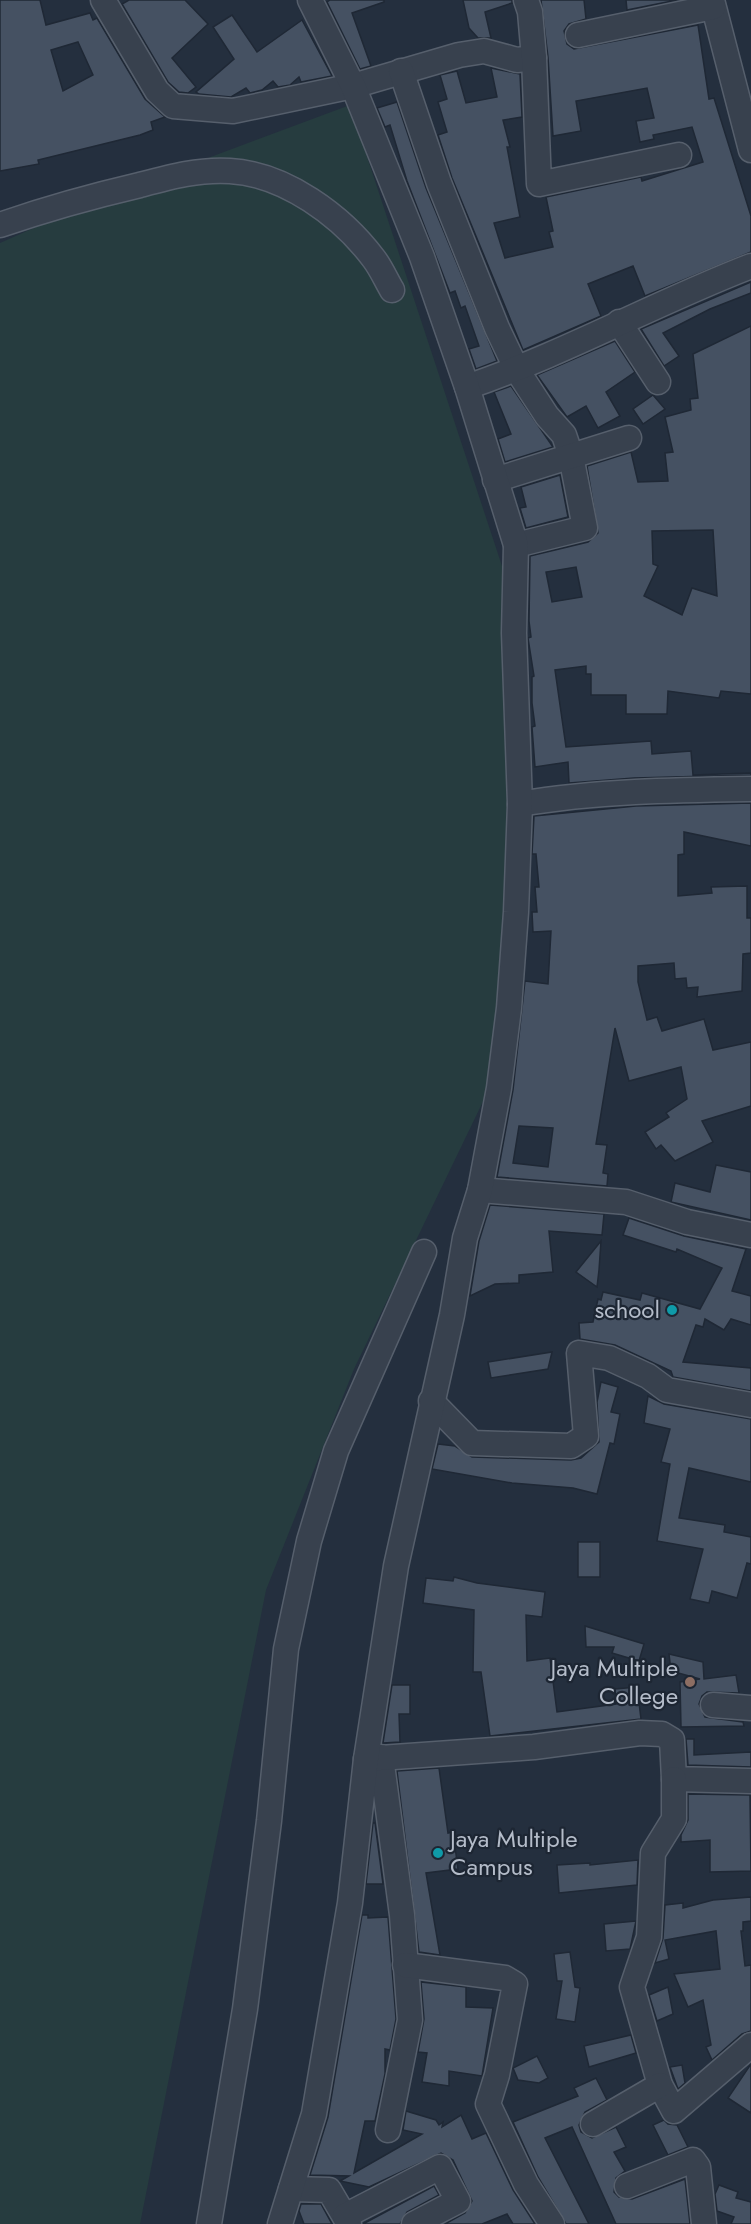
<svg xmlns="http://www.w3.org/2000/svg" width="751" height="2224" viewBox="0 0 751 2224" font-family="Jost,sans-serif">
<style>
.green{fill:#263c3f}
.building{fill:#455162;stroke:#1f2835;stroke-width:1.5;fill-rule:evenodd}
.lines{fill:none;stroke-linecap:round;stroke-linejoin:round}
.minor-casing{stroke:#565f6c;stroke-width:27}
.minor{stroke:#38414e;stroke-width:24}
.culture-dot{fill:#0f9aa8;stroke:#1d2633;stroke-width:2}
.education-dot{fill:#8d6e63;stroke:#1d2633;stroke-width:2}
.labels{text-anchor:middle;stroke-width:4.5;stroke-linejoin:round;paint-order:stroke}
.poi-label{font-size:24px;fill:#b4bcc9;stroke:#1d2633;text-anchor:end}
</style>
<rect width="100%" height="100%" fill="#242f3e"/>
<polygon class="green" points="350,105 503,569 515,804 490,1087 354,1369 266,1590 140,2224 0,2224 0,243 101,198"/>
<g class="building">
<path d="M0 0H40L46 25 90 13 93 20 97 18 145 99 165 117 151 122 153 130 140 135 38 160 39 164 0 171ZM78 42 93 75 63 91 51 50Z"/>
<polygon points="129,0 185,0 208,24 172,58 196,87 188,93 179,92 168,82 122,4"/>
<polygon points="330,0 384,0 384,2 352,13 371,66 360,69 327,2"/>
<polygon points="463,0 512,0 512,3 485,12 491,38 478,38 469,28"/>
<polygon points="541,0 584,0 586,19 569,24 564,31 567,44 574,49 698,25 709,99 714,98 751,216 751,252 645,296 633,266 588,284 601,316 523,350 452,178 438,135 447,132 438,102 447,99 440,75 457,71 466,103 497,97 491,68 520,74 522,117 503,120 510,147 507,147 520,217 494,223 505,258 553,247 549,232 553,231 546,197 641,177 642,181 703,162 692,127 653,135 654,139 640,142 636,121 654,118 647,88 576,101 581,131 553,136 548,57"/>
<polygon points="626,0 677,0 627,10"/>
<polygon points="232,15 257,52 302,20 332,76 301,82 299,77 290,85 278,87 273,81 262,90 250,93 246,88 231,97 199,94 196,92 234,59 213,27"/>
<polygon points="397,102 426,188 497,361 476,369 469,349 479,346 465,306 461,308 455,291 450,293 407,181 390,125 385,127 377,108"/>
<polygon points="751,282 751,293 710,309 663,333 679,356 664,366 641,329"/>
<path d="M751 326V694L721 691 719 698 668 691 667 714H626V695H591V674H586V666L555 670 566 747 651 741 652 754 691 751 693 775 751 773V775L634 778 569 783 568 762 535 767 532 727 535 726 532 703V677L534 676 528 638 531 637 529 621 530 556 588 542 598 533 587 466 631 452 638 482 668 481 665 453 673 452 665 417 691 410 690 399 698 398 693 354ZM713 530 717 596 692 588 682 615 644 596 658 566 653 564 652 531ZM576 567 582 597 552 602 546 572Z"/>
<polygon points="615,341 635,372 606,392 620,416 598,428 586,406 567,417 537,375"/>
<polygon points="511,386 553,447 505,462 498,439 511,434 494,392"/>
<polygon points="653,395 665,409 643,424 633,409"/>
<polygon points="560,475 568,517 526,528 520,508 526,507 521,487"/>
<path d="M751 803V846L684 832V854L678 855V896L712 893 711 887 747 886V918H751V953L743 954 742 991 697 997 698 987 687 988 686 978 675 979 674 963 638 966V982L647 1020 657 1017 662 1031 704 1019 713 1050 751 1042V1106L702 1121 713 1142 675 1161 661 1145 656 1149 645 1132 669 1117 666 1113 687 1099 681 1067 629 1081 615 1028 596 1144 607 1145 603 1173 608 1174 607 1186 497 1177 513 1090 525 981 548 984 551 931 533 932 532 912H537L535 887H539L536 854H532L534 816 636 806ZM519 1126 553 1128 548 1167 513 1163Z"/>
<polygon points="716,1165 751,1172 751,1220 671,1202 675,1183 710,1192"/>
<polygon points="490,1205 604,1214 602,1235 549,1231 553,1272 519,1275 519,1283 495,1284 470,1296 479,1241"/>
<polygon points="629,1218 684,1236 746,1249 732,1291 751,1296 751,1325 731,1319 724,1330 705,1319 703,1327 696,1325 683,1362 751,1368 751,1391 673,1377 671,1371 615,1345 580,1339 579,1323 593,1322 598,1299 601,1300 603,1292 640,1300 642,1293 700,1309 722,1268 677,1249 676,1252 623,1235"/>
<polygon points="601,1241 599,1270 597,1287 576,1272"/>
<polygon points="552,1352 548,1369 491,1378 488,1362"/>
<polygon points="601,1382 618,1387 611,1412 620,1414 614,1444 610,1443 597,1494 573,1488 512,1483 432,1469 438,1444 455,1446 472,1457 571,1460 581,1458 599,1442 597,1402"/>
<polygon points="648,1396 664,1404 751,1419 751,1482 689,1468 679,1518 725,1525 724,1532 751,1537 751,1564 747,1563 737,1598 712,1591 709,1603 690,1599 703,1549 657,1541 670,1464 661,1462 670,1429 644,1423"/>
<rect x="578" y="1542" width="22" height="35"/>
<polygon points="454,1577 477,1583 545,1592 542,1617 526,1615 527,1661 550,1658 557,1712 616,1704 615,1689 637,1687 641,1719 490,1736 481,1672 473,1672 474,1610 423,1603 426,1578 453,1581"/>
<polygon points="585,1626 644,1644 639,1661 612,1653 614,1647 586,1647"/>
<polygon points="669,1654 703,1662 704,1679 736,1675 739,1693 707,1692 702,1696 699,1704 705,1717 743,1722 744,1726 681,1727 680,1682 700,1679 671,1671"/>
<polygon points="392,1685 410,1685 410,1714 399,1714 400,1742 383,1743"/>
<polygon points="686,1739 694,1739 694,1755 751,1752 751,1767 688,1765"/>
<polygon points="439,1768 448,1833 453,1832 458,1869 426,1873 440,1955 419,1952 397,1771"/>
<polygon points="688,1794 750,1795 751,1871 710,1872 710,1840 681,1842 681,1835 688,1820"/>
<polygon points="373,1823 375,1823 383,1884 366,1884"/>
<polygon points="638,1860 637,1885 559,1893 557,1865 590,1863 590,1865"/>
<polygon points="751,1897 751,1921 743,1922 743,1931 741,1931 745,1966 751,1965 751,2031 742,2034 712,2060 706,2047 711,2045 703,2000 688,2007 674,1974 720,1969 716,1931 665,1940 669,1959 655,1963 663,1938 665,1905 683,1903 683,1908 713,1900"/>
<polygon points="362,1915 368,1915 368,1918 388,1917 396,2019 390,2050 385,2049 385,2074 375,2121 365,2121 354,2173 422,2134 403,2130 406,2111 436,2120 439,2125 443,2122 442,2127 461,2115 472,2139 486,2133 513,2190 535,2224 513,2224 507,2214 482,2224 445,2224 465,2213 472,2201 453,2160 441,2153 369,2187 340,2181 349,2176 310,2175 328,2117"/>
<polygon points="636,1921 630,1949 606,1951 604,1924"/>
<polygon points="570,1952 575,1987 580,1988 575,2022 556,2019 562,1981 557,1981 554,1954"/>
<polygon points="421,1982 466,1987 466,2007 493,2008 482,2076 449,2071 449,2086 422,2082 427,2053 418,2052 424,2019"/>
<polygon points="668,1987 673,2014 657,2021 649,1995"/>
<polygon points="631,2035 636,2053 589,2067 584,2046"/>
<polygon points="537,2056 548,2078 539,2083 518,2080 513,2068"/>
<polygon points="751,2064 751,2113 728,2098"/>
<polygon points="682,2065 685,2083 678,2089 670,2067"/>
<polygon points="596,2078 607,2100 585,2112 579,2125 581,2132 592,2138 616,2127 626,2147 614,2152 625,2171 616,2178 614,2192 619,2197 632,2199 685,2179 690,2224 616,2224 572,2127 545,2138 589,2224 566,2224 538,2177 513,2122 578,2096 574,2088"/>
<polygon points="664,2120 668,2124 677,2125 688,2147 668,2155 653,2125"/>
<polygon points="719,2185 738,2192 736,2198 751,2202 751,2224 731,2224 734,2217 717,2211 715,2194"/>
<polygon points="434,2186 439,2195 407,2212 400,2224 363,2224"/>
<polygon points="301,2204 321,2204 332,2224 304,2224 299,2211"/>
</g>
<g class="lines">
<defs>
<g id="minor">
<polyline points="103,0 157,91 173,106 233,111 353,86 459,55 484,51 517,60 534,58"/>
<polyline points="526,0 530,12 534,58 539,184 679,155"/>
<polyline points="712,0 751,150"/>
<polyline points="578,35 713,7"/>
<polyline points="401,71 439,183 497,328 517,370 547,416 564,435 571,456 585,528 516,545"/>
<path d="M0 225C46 209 93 196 140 185 170 177 199 169 230 171 285 174 342 216 374 259 381 268 386 280 392 290"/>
<polyline points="619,322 658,382"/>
<path d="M467 387C564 354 655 303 751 266"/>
<polyline points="495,480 629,438"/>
<path d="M520 804C596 791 674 790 751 789"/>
<polyline points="480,1190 626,1202 687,1222 751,1235"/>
<polyline points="431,1401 472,1443 571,1446 586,1436 579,1353 609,1358 648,1376 667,1390 751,1405"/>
<polyline points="713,1705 751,1708"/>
<polyline points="381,1757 402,1915 410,2020 388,2130"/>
<polyline points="366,1759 534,1747 640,1733 662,1734 672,1740 674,1779 751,1781"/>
<polyline points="674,1779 674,1819 653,1853 649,1937 632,1987 660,2085 674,2111 751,2045"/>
<polyline points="405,1965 505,1978 515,1984 497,2075 488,2104 526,2184 552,2224"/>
<polyline points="593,2124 660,2085"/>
<polyline points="627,2186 693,2160 698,2167 704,2224"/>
<polyline points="291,2189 329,2190 349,2224"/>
<polyline points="345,2216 440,2167 458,2201 414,2224"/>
<polyline points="209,2224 245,2009 269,1821 286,1649 309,1541 336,1451 424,1252"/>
<polyline points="280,2224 314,2114 350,1903 366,1759 396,1566 452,1315 465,1238 480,1190 499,1088 509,1008 516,912 520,804 514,633 516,545 467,387 422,257 353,86 310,0"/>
</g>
</defs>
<use href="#minor" class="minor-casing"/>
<use href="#minor" class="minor"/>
</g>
<g class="culture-dot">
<circle cx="672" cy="1310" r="6"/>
<circle cx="438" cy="1853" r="6"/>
</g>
<circle class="education-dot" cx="690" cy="1682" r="6"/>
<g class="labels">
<g class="poi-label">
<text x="660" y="1318">school</text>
<text x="678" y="1676">Jaya Multiple<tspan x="678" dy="28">College</tspan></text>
<text x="450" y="1847" text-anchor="start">Jaya Multiple<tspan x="450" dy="28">Campus</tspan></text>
</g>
</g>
</svg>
